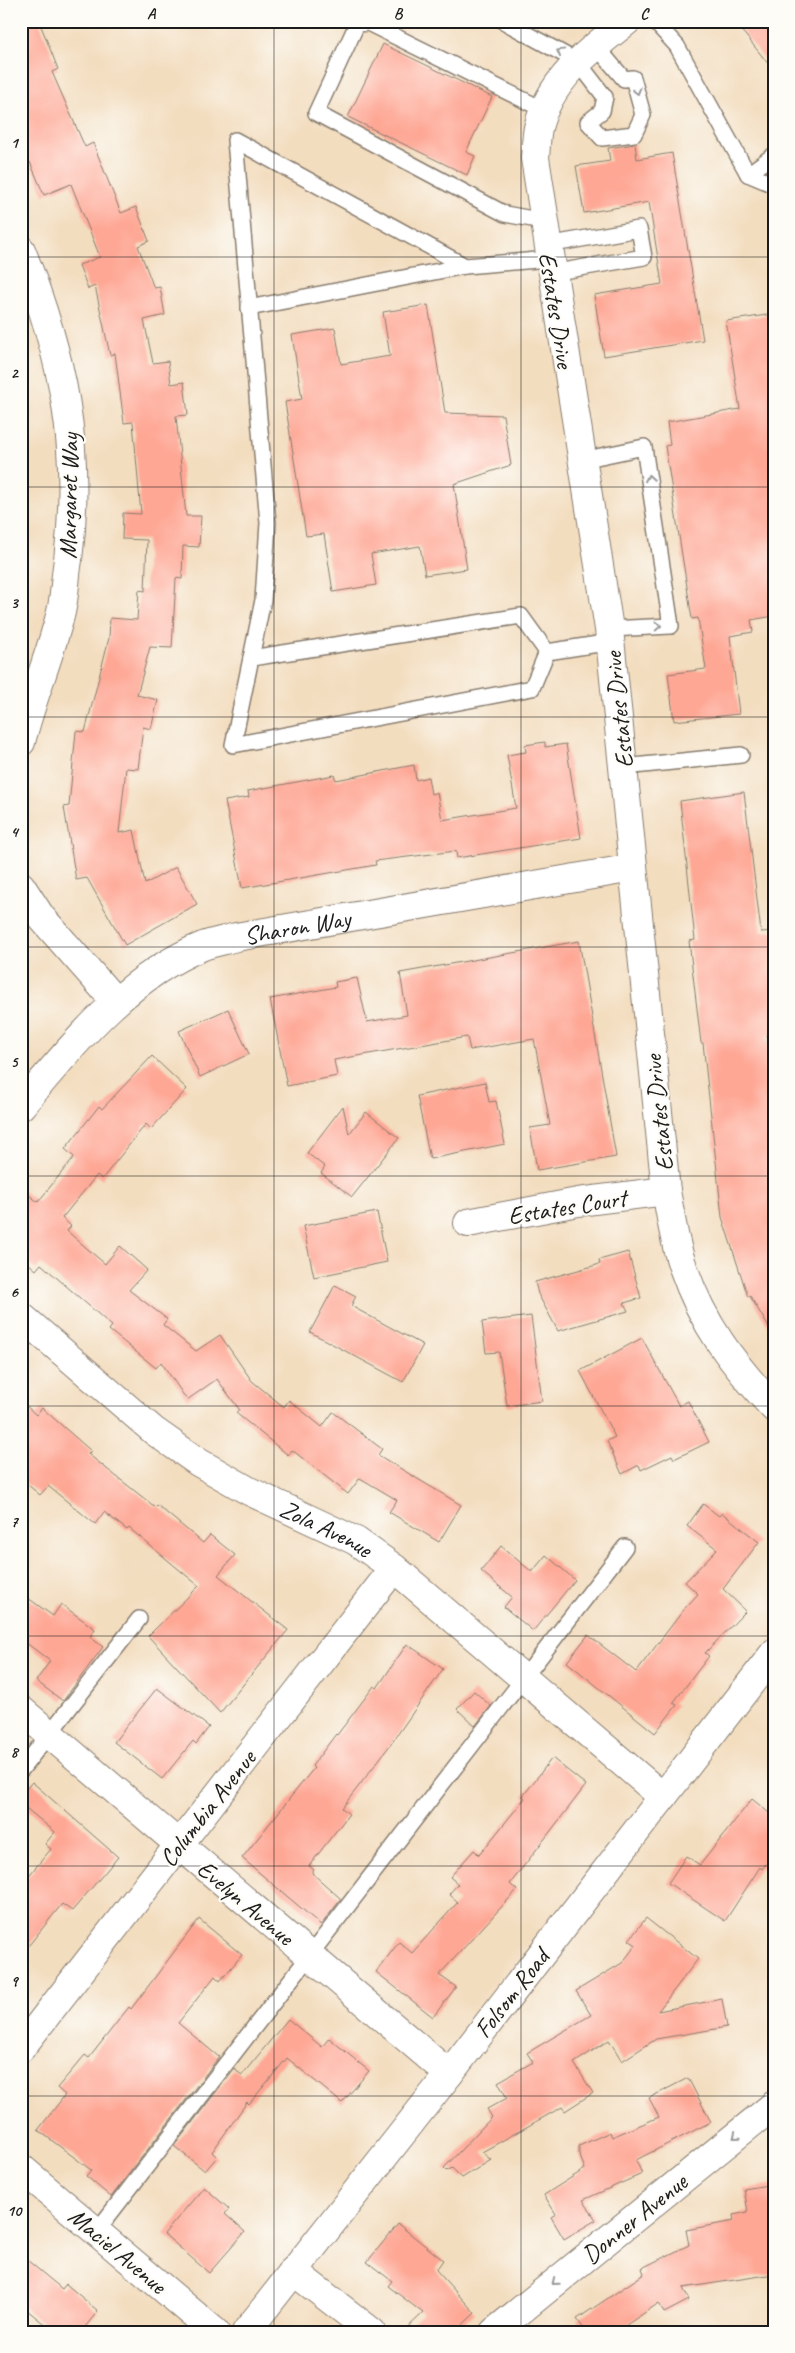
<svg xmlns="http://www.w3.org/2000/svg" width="795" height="2353" viewBox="0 0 795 2353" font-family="Caveat,sans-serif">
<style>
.building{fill:#fea795}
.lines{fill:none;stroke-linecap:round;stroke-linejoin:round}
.service-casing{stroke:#887c6e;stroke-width:18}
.minor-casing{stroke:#887c6e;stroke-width:30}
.tertiary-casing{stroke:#887c6e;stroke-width:30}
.service{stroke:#fff;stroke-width:15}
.minor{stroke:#fff;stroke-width:28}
.tertiary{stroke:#fff;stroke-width:28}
.oneway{stroke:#999}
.grid{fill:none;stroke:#1c1c1c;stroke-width:1;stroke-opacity:0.55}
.labels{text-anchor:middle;stroke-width:4.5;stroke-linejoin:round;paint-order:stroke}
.street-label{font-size:25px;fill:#1c1c1c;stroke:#fdfcf7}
.neatline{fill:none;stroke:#1c1c1c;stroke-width:2}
.grid-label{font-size:16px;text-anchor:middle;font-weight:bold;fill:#1c1c1c}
</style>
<rect width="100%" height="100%" fill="#fdfcf7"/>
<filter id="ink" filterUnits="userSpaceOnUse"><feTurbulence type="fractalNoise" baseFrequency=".02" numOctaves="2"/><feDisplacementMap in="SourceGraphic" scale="10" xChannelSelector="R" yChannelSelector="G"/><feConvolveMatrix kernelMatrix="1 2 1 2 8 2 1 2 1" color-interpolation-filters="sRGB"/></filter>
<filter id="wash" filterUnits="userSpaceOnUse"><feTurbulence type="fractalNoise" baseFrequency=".0096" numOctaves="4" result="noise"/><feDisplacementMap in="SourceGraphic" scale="20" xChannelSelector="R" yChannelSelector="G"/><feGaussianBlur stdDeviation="1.12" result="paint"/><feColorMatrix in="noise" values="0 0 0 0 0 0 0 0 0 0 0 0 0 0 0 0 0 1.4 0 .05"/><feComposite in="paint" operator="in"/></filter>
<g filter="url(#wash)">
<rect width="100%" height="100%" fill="#f3ddbf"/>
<g id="blocks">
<g class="building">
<polygon points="21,21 39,21 58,69 52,72 85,147 93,143 121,213 136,207 149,241 138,246 154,288 160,287 165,315 144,320 153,363 168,361 171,384 184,382 188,415 176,416 186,516 201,516 199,547 183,546 182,579 176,578 172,648 150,647 137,695 158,700 151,729 143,727 138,769 126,768 119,833 134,830 145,884 176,867 197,904 125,945 87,878 76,880 64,807 69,806 76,731 85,732 109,638 110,618 137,620 139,590 145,591 147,540 122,539 123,513 141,514 133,422 124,423 115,353 110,355 95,286 88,289 79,265 100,257 71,184 44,195 30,162 21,166"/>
<polygon points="754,21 774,21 774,71 742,31"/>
<polygon points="383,44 492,97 466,152 475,156 467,175 348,117"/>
<polygon points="635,144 637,159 672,153 703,340 604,356 594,295 662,284 649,202 584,213 576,166 610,161 608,148"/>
<polygon points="428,305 445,413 503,415 511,465 454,484 467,569 425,575 420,546 371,554 376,585 333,592 324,534 306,536 285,402 302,399 292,335 335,328 341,364 390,356 383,312"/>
<polygon points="774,314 774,616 751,620 753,632 730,636 739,714 674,721 668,674 706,669 698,618 692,619 665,446 670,445 667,422 740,409 726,321"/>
<polygon points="545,742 545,747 566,744 581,838 457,858 456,851 375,861 376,865 242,888 225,801 249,797 248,791 334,775 336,780 414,765 416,780 428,777 431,794 437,792 442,820 516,808 507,755 526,752 525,745"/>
<polygon points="744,792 761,932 774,931 774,1035 767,1035 774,1087 774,1336 750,1296 748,1297 722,1217 703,1043 701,1043 689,941 695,940 680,801"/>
<polygon points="579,941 616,1157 537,1170 530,1128 550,1125 534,1039 470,1050 467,1037 334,1060 337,1076 287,1086 270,999 336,987 335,982 357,978 367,1022 407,1015 400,973"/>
<polygon points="228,1009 249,1054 200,1077 179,1031"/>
<polygon points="152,1056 187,1089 151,1129 146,1124 102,1179 97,1175 62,1218 71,1226 67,1231 105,1264 120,1246 147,1270 129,1290 167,1319 163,1325 196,1351 220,1335 252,1381 284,1407 289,1400 322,1427 333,1412 382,1449 378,1455 461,1505 439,1542 389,1512 397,1500 360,1478 348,1494 292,1450 288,1455 236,1413 239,1409 217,1379 187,1400 161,1362 156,1368 109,1330 112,1326 41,1264 36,1270 21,1257 21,1189 38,1202 74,1157 65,1149 99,1106 102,1109"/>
<polygon points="485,1082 489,1102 496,1101 505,1144 430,1159 417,1096"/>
<polygon points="343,1106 349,1134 366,1112 399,1138 352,1197 321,1173 325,1167 307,1153"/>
<polygon points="377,1212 387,1262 314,1277 303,1226"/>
<polygon points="628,1252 641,1298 624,1303 628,1311 558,1331 538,1294 535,1282 600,1264 599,1260"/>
<polygon points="335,1285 356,1296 351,1306 423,1345 403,1382 310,1332"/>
<polygon points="531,1316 542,1401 507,1406 499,1352 486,1353 482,1322"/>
<polygon points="642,1338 679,1406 688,1401 709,1442 674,1459 672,1455 641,1470 639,1465 622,1474 607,1441 615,1437 580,1371"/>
<polygon points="21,1401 36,1415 42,1408 91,1451 88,1454 155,1507 157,1505 203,1543 210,1535 235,1555 218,1575 288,1630 220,1713 148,1636 199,1586 129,1528 127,1530 104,1512 95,1524 48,1486 40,1495 21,1479"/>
<polygon points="703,1504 719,1516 722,1513 759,1542 723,1589 746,1611 705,1653 709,1656 673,1703 677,1705 655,1733 567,1662 588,1635 636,1672 685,1608 698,1594 685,1582 717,1549 687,1526"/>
<polygon points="501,1546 532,1572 546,1555 575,1580 533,1631 504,1607 512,1597 481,1571"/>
<polygon points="21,1593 53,1616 61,1604 95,1629 90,1637 103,1647 63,1701 36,1681 50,1661 21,1639"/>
<polygon points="407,1644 443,1669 391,1744 342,1808 349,1814 309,1866 314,1870 312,1873 341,1899 321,1925 242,1858 314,1768 312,1766 336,1734 337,1735 374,1686 377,1688"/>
<polygon points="157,1688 209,1727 196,1744 193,1741 162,1779 114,1742"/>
<polygon points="474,1691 491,1706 475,1726 457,1709"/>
<polygon points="552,1758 586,1785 510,1884 517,1890 439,1975 456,1987 433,2017 376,1972 399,1942 412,1953 458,1902 449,1894 458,1884 450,1877 474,1850 479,1855 525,1798 523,1796"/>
<polygon points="32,1782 118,1857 72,1911 62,1904 21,1955 21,1885 51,1849 45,1844 55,1832 21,1804 21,1795"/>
<polygon points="752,1799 774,1817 774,1854 762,1869 760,1867 725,1921 668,1883 686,1856 700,1865"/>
<polygon points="646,1918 698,1959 658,2011 722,1999 727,2027 656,2039 622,2061 609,2040 574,2063 593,2093 565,2111 562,2107 482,2152 491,2160 462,2178 452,2168 447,2171 444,2168 492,2117 487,2109 507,2098 498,2082 533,2062 527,2053 591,2015 576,1991 622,1963 636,1945 629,1940"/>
<polygon points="199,1919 242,1955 220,1981 215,1976 178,2023 219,2057 111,2197 86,2176 91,2170 38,2130 65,2095 57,2088 85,2055 89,2058 129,2007 131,2009"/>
<polygon points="288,2019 322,2047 329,2038 369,2071 342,2103 287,2058 249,2104 247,2102 212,2152 217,2157 205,2171 174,2146 234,2069 242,2075"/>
<polygon points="688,2078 711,2122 636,2160 642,2174 583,2200 596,2220 564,2239 551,2217 556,2214 544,2195 585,2169 579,2154 579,2146 610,2132 612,2137 659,2117 649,2098"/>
<polygon points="774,2184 774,2274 683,2288 689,2300 664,2313 659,2303 616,2332 586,2332 577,2319 644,2274 642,2268 689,2245 686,2230 734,2221 733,2215 748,2212 744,2189"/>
<polygon points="204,2187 229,2209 225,2214 245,2232 209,2273 164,2234"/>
<polygon points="398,2224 443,2260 436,2270 475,2313 455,2332 403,2332 423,2313 388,2286 392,2281 367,2262"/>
<polygon points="21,2255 62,2289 66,2284 98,2311 81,2332 54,2332 21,2305"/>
</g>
</g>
</g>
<g filter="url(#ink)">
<use href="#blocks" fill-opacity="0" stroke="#887c6e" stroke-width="1"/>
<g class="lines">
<defs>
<g id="service">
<polyline points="503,21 578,62 605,97 602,111 588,122 602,138 634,134 643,115 633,78 624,79 596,46"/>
<polyline points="654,21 677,46 748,174 774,185"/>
<polyline points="748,174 774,155"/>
<polyline points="543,221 505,214 316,113 357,24 368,23 544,110"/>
<polyline points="547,245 639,229 644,257 551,273"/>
<polyline points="549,259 465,266 235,140 268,523 263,600 233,745 532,688 547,652 611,642"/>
<polyline points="249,308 465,266"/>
<polyline points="582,460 644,447 671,626 609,629"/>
<polyline points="251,658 521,616 547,652"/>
<polyline points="624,767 741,755"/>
<polyline points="21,1770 139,1619"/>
<polyline points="96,2232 625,1547"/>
</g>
<g id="minor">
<path d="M627 21C590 50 550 79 538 128 536 137 536 148 535 158L609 629 666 1191C671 1216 674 1243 683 1267 703 1325 732 1363 774 1408"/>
<path d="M21 250C63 355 82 447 68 560 65 577 65 595 61 612 50 656 32 698 21 742"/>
<polyline points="21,886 41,917 115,1001"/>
<path id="s1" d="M21 1106C74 1044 126 977 203 946 214 942 226 940 236 937L633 868"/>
<polyline points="468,1223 578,1202 666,1191"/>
<path id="s2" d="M21 1316 154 1431 198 1462 249 1491 356 1541 394 1568 663 1797"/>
<polyline points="21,1710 449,2074"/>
<polyline points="21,2048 394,1568"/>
<polyline points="21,2168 215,2332"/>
<polyline points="494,2332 774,2105"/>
</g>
<g id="tertiary">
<polyline points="293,2271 372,2332"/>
<polyline points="246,2332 449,2074 774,1653"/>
</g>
</defs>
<use href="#service" class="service-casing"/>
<use href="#minor" class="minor-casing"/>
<use href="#tertiary" class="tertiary-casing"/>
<use href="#service" class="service"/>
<use href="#minor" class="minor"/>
<use href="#tertiary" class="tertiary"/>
</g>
<defs><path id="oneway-chevron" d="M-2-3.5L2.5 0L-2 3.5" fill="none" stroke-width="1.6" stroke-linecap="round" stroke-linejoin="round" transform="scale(1.25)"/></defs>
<g class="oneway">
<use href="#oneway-chevron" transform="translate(560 52) rotate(-151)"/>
<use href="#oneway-chevron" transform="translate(637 91) rotate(75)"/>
<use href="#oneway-chevron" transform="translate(649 478) rotate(-99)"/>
<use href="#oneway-chevron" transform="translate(658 626) rotate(-3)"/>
<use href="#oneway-chevron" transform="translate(736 2136) rotate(141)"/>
<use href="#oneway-chevron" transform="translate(555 2282) rotate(141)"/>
</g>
</g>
<path class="grid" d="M274 21V2332M521 21V2332M21 257H774M21 487H774M21 717H774M21 947H774M21 1176H774M21 1406H774M21 1636H774M21 1866H774M21 2096H774"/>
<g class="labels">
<g class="street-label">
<text transform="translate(557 310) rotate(81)" y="9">Estates Drive</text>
<text transform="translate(68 496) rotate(-89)" y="9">Margaret Way</text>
<text transform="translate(618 710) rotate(-96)" y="9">Estates Drive</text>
<text dy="9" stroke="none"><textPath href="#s1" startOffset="341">Sharon Way</textPath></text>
<text transform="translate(658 1113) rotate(-96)" y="9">Estates Drive</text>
<text transform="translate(567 1206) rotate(-9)" y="9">Estates Court</text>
<text dy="9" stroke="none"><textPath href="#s2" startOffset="374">Zola Avenue</textPath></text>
<text transform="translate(207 1808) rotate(-52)" y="9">Columbia Avenue</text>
<text transform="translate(246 1902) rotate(40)" y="9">Evelyn Avenue</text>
<text transform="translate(511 1993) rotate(-52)" y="9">Folsom Road</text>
<text transform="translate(634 2218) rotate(-39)" y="9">Donner Avenue</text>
<text transform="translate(118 2250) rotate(40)" y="9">Maciel Avenue</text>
</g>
</g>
<rect width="795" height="2353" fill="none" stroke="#fdfcf7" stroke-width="55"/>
<rect x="28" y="28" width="740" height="2298" class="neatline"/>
<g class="grid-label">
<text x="151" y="19">A</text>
<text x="398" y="19">B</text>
<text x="644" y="19">C</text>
<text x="14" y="148">1</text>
<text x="14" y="378">2</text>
<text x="14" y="608">3</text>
<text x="14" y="837">4</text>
<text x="14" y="1067">5</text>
<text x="14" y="1297">6</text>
<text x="14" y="1527">7</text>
<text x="14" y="1757">8</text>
<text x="14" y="1986">9</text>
<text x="14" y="2216">10</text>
</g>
</svg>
